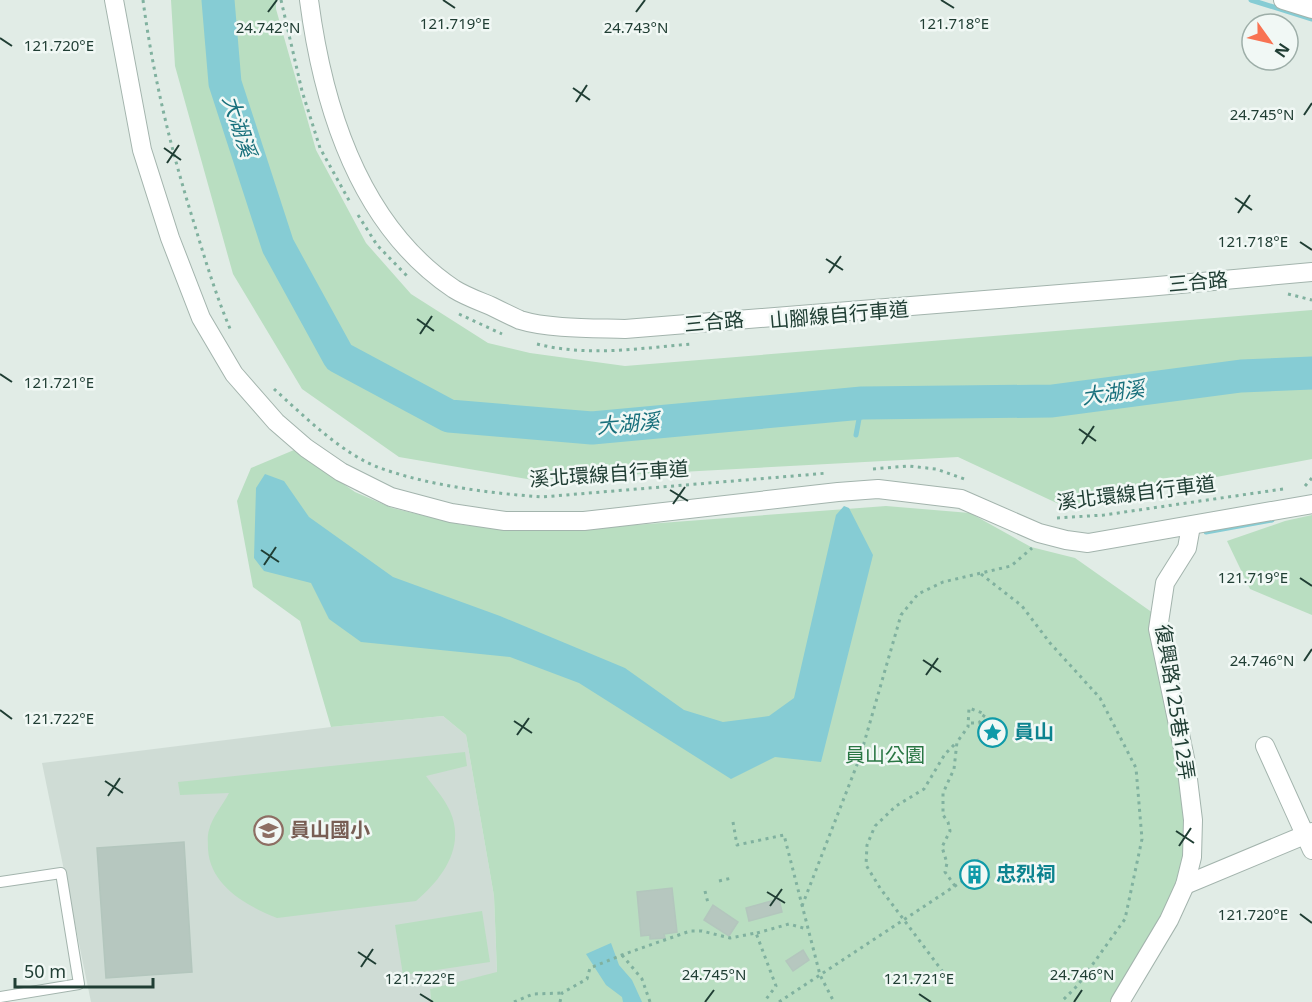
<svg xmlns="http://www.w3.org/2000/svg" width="1312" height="1002" viewBox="0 0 1312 1002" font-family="'Noto Sans','Noto Sans TC',sans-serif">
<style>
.built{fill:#cfdcd5}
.green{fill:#b9dec1}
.water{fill:#86ccd4}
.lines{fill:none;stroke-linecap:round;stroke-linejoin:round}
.stream{stroke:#86ccd4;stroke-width:5}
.river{stroke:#86ccd4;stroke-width:33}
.building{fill:#b6c7bf;stroke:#b3c6bd;stroke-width:1.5}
.service-casing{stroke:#a3b4ad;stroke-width:12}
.minor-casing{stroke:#a3b4ad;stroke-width:20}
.path{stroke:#80b19f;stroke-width:3;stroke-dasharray:3 4.5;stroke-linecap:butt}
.service{stroke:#fff;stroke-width:10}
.minor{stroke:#fff;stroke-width:18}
.ticks{fill:none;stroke:#203e34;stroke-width:2}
.labels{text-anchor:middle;stroke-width:5;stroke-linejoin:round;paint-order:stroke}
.street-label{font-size:20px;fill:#203e34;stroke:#f1f8f5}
.culture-label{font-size:20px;font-weight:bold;fill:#0d838f;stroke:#f1f8f5;text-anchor:start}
.park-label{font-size:20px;fill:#297643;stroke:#f1f8f5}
.education-label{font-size:20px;font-weight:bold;fill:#785e54;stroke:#f1f8f5;text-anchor:start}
.water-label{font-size:21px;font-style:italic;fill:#18707c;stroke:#f1f8f5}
.ticks-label{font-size:15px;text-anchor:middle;fill:#203e34;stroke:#f1f8f5;stroke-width:5;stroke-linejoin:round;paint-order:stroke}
</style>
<rect width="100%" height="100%" fill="#e1ece6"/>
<polygon class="built" points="443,716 466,735 494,896 497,973 430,989 431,1002 91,1002 42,763 331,727"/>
<g class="green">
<polygon points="171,0 276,0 276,9 316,150 366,243 411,294 488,343 530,353 625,366 1312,310 1312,459 1063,506 958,457 533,480 399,457 302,389 233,274 175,66"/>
<polygon points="294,450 355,492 392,508 463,525 554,531 886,506 970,513 1031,547 1075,558 1153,613 1187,817 1186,850 1178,886 1141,958 1110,1002 431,1002 430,989 497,972 494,896 466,735 443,716 331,727 300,621 253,587 237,501 251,468"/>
<polygon points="1312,515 1312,615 1250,589 1227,541 1285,521"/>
<path d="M465 752 467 766 426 776C434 787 444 798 450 811 466 847 442 879 416 901L277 918C247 906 210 886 208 849 208 843 207 836 209 830 212 817 223 805 229 793L180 795 178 782Z"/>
<polygon points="482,911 490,962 403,975 395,925"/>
</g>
<g class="water">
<polygon points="265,474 284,481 309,517 393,577 500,616 625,668 684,710 723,722 769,716 794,698 836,515 844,506 849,508 873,555 821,762 775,757 731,779 579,683 510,657 361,642 329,619 311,583 264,571 254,558 256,488"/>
<polygon points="611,943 619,965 632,980 642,1002 623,1002 622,997 606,985 586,954"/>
</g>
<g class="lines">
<g class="stream">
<polyline points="1251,0 1312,19"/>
<polyline points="856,435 862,403"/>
<polyline points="1206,532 1272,520"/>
</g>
<polyline class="river" points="218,0 225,83 278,246 339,357 449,416 592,428 862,403 1052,401 1241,376 1312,373"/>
</g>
<g class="building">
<polygon points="184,842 192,972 106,978 97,848"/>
<polygon points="978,859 990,877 973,889 960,871"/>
<polygon points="672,888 677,932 664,934 665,938 650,939 650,935 641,936 637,892"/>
<polygon points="779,899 782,912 749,921 746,908"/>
<polygon points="713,905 738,922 729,936 704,920"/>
<polygon points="803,950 809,960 793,971 786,961"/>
</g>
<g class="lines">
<defs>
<polyline id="service" points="0,882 61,873 79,984 0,997"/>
<g id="minor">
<polyline points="114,0 142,150 170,238 201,318 234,374 276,422 306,448 341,472 391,497 451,513 505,521 584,521 838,492 878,489 961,499 1039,533 1066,540 1088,543 1312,504"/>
<path d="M309 0C323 107 360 226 454 289 465 296 479 301 491 306 501 311 511 316 520 320 549 329 594 328 625 329L1147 287 1312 272"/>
<polyline points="1283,0 1312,9"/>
<polyline points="1265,746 1312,850"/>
<polyline points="1185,885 1312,832"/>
<polyline points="1120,1002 1169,920 1185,885 1192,857 1193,820 1186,763 1158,629 1165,583 1187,548 1191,526"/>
</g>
</defs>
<use href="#service" class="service-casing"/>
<use href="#minor" class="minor-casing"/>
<g class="path">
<path d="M143 0C153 76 171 150 194 223 205 259 216 296 231 331"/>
<polyline points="281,0 302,91 320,148 351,204"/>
<polyline points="358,215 377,245 408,277"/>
<polyline points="1288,294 1312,300"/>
<polyline points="459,314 502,334"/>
<path d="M537 344C588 357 641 348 692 344"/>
<path d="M274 389C304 416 342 454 380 468 431 486 489 493 542 497L828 473"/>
<polyline points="873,469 908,466 936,469 967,480"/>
<polyline points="1305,486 1312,478"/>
<polyline points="1057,518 1104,515 1283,489"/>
<polyline points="981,574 1022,606 1050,643 1100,698 1136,768 1142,839 1125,919 1078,985 1061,1002"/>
<polyline points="733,822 737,845 784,835 820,975 834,1002"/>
<polyline points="719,881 732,878"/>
<polyline points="955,886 945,872 947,863 942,847 950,831 948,822 943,815 943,793 954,769 957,742 968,727 969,708 985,714 979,723 969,723"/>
<polyline points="705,891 708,903"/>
<polyline points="802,906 860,757 901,615 918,594 943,582 1011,566 1032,548"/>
<polyline points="757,933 789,924 807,929"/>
<polyline points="622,955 642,979 650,1002"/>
<polyline points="943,972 880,888 866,865 867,845 875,826 896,806 924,789 945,754 957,742"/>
<polyline points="514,1002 533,994 562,993"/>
<polyline points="560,1002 562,993 587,979 590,968 622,955 690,931 702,931 730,938 756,933 776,986 764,1002"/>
<polyline points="779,1002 964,880"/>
</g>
<use href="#service" class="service"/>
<use href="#minor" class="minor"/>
</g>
<path class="ticks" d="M443 0 455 8M941 0 954 8M268 12 277 0M636 12 645 0M0 38 12 46M573 88 590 100M576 102 587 85M1304 115 1312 103M164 148 181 160M167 163 179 145M1235 198 1252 210M1238 213 1250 195M1300 242 1312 250M826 259 843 270M829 273 841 256M417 319 434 331M420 334 432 316M0 374 12 382M1079 429 1096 441M1082 444 1094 426M670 490 688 501M673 504 685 487M261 550 279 562M264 565 276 547M1300 578 1312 586M923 660 941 672M1304 661 1312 649M926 675 938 658M0 710 12 719M514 721 532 733M517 735 529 718M105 781 123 793M108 796 120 778M1176 831 1194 843M1179 846 1191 828M767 892 785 903M770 906 782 889M1300 914 1312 923M358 952 376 964M361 967 373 949M420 994 433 1002M919 994 931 1002M705 1002 714 990M1074 1002 1082 990"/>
<defs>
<symbol id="sight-ring" viewBox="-11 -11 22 22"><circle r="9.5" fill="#f1f8f5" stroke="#0f9aa8" stroke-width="1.5"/><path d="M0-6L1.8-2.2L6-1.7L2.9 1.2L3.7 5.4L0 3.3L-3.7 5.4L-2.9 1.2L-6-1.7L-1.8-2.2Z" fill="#0f9aa8"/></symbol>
<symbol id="school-ring" viewBox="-11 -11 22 22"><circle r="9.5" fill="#f1f8f5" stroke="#8d6e63" stroke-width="1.5"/><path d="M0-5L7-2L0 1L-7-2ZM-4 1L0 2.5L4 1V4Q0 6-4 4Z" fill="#8d6e63"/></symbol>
<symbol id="building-ring" viewBox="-11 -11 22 22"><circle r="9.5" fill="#f1f8f5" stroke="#0f9aa8" stroke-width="1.5"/><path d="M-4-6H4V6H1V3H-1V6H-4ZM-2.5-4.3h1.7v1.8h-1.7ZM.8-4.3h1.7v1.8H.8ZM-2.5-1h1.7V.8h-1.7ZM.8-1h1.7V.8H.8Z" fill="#0f9aa8"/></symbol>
</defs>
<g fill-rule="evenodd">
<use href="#sight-ring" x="976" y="716" width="33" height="33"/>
<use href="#school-ring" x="252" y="814" width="33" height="33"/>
<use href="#building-ring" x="958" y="858" width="33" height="33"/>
</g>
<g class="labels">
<g class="street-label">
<text transform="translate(1198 282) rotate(-5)" y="7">三合路</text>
<text transform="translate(839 315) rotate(-5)" y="7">山腳線自行車道</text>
<text transform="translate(714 322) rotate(-5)" y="7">三合路</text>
<text transform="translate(609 474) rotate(-4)" y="7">溪北環線自行車道</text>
<text transform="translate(1136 493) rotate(-7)" y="7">溪北環線自行車道</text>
<text transform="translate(1175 702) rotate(81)" y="7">復興路125巷12弄</text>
</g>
<g class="culture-label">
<text x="1014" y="739">員山</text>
<text x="996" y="881">忠烈祠</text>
</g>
<g class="park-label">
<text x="885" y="762">員山公園</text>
</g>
<g class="education-label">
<text x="290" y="837">員山國小</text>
</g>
<g class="water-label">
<text transform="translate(239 126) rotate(72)" y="7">大湖溪</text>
<text transform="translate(1113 393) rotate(-8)" y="7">大湖溪</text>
<text transform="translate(628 424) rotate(-5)" y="7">大湖溪</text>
</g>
</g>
<g class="ticks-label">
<text x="455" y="29">121.719°E</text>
<text x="954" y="29">121.718°E</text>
<text x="268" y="33">24.742°N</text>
<text x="636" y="33">24.743°N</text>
<text x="59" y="51">121.720°E</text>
<text x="1262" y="120">24.745°N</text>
<text x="1253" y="247">121.718°E</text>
<text x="59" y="388">121.721°E</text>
<text x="1253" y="583">121.719°E</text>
<text x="1262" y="666">24.746°N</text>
<text x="59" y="724">121.722°E</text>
<text x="1253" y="920">121.720°E</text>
<text x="714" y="980">24.745°N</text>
<text x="1082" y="980">24.746°N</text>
<text x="420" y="984">121.722°E</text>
<text x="919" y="984">121.721°E</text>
</g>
<g transform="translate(1270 42) rotate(124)"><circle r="28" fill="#f1f8f5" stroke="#9daea8" stroke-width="1.5"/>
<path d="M0-4.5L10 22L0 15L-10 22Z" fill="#f87353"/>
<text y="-9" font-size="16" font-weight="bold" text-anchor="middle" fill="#203e34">N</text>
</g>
<path d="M15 978v9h138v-9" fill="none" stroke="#203e34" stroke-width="3"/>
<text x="24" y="978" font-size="18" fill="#203e34" stroke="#f1f8f5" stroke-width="4.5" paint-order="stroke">50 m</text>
</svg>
